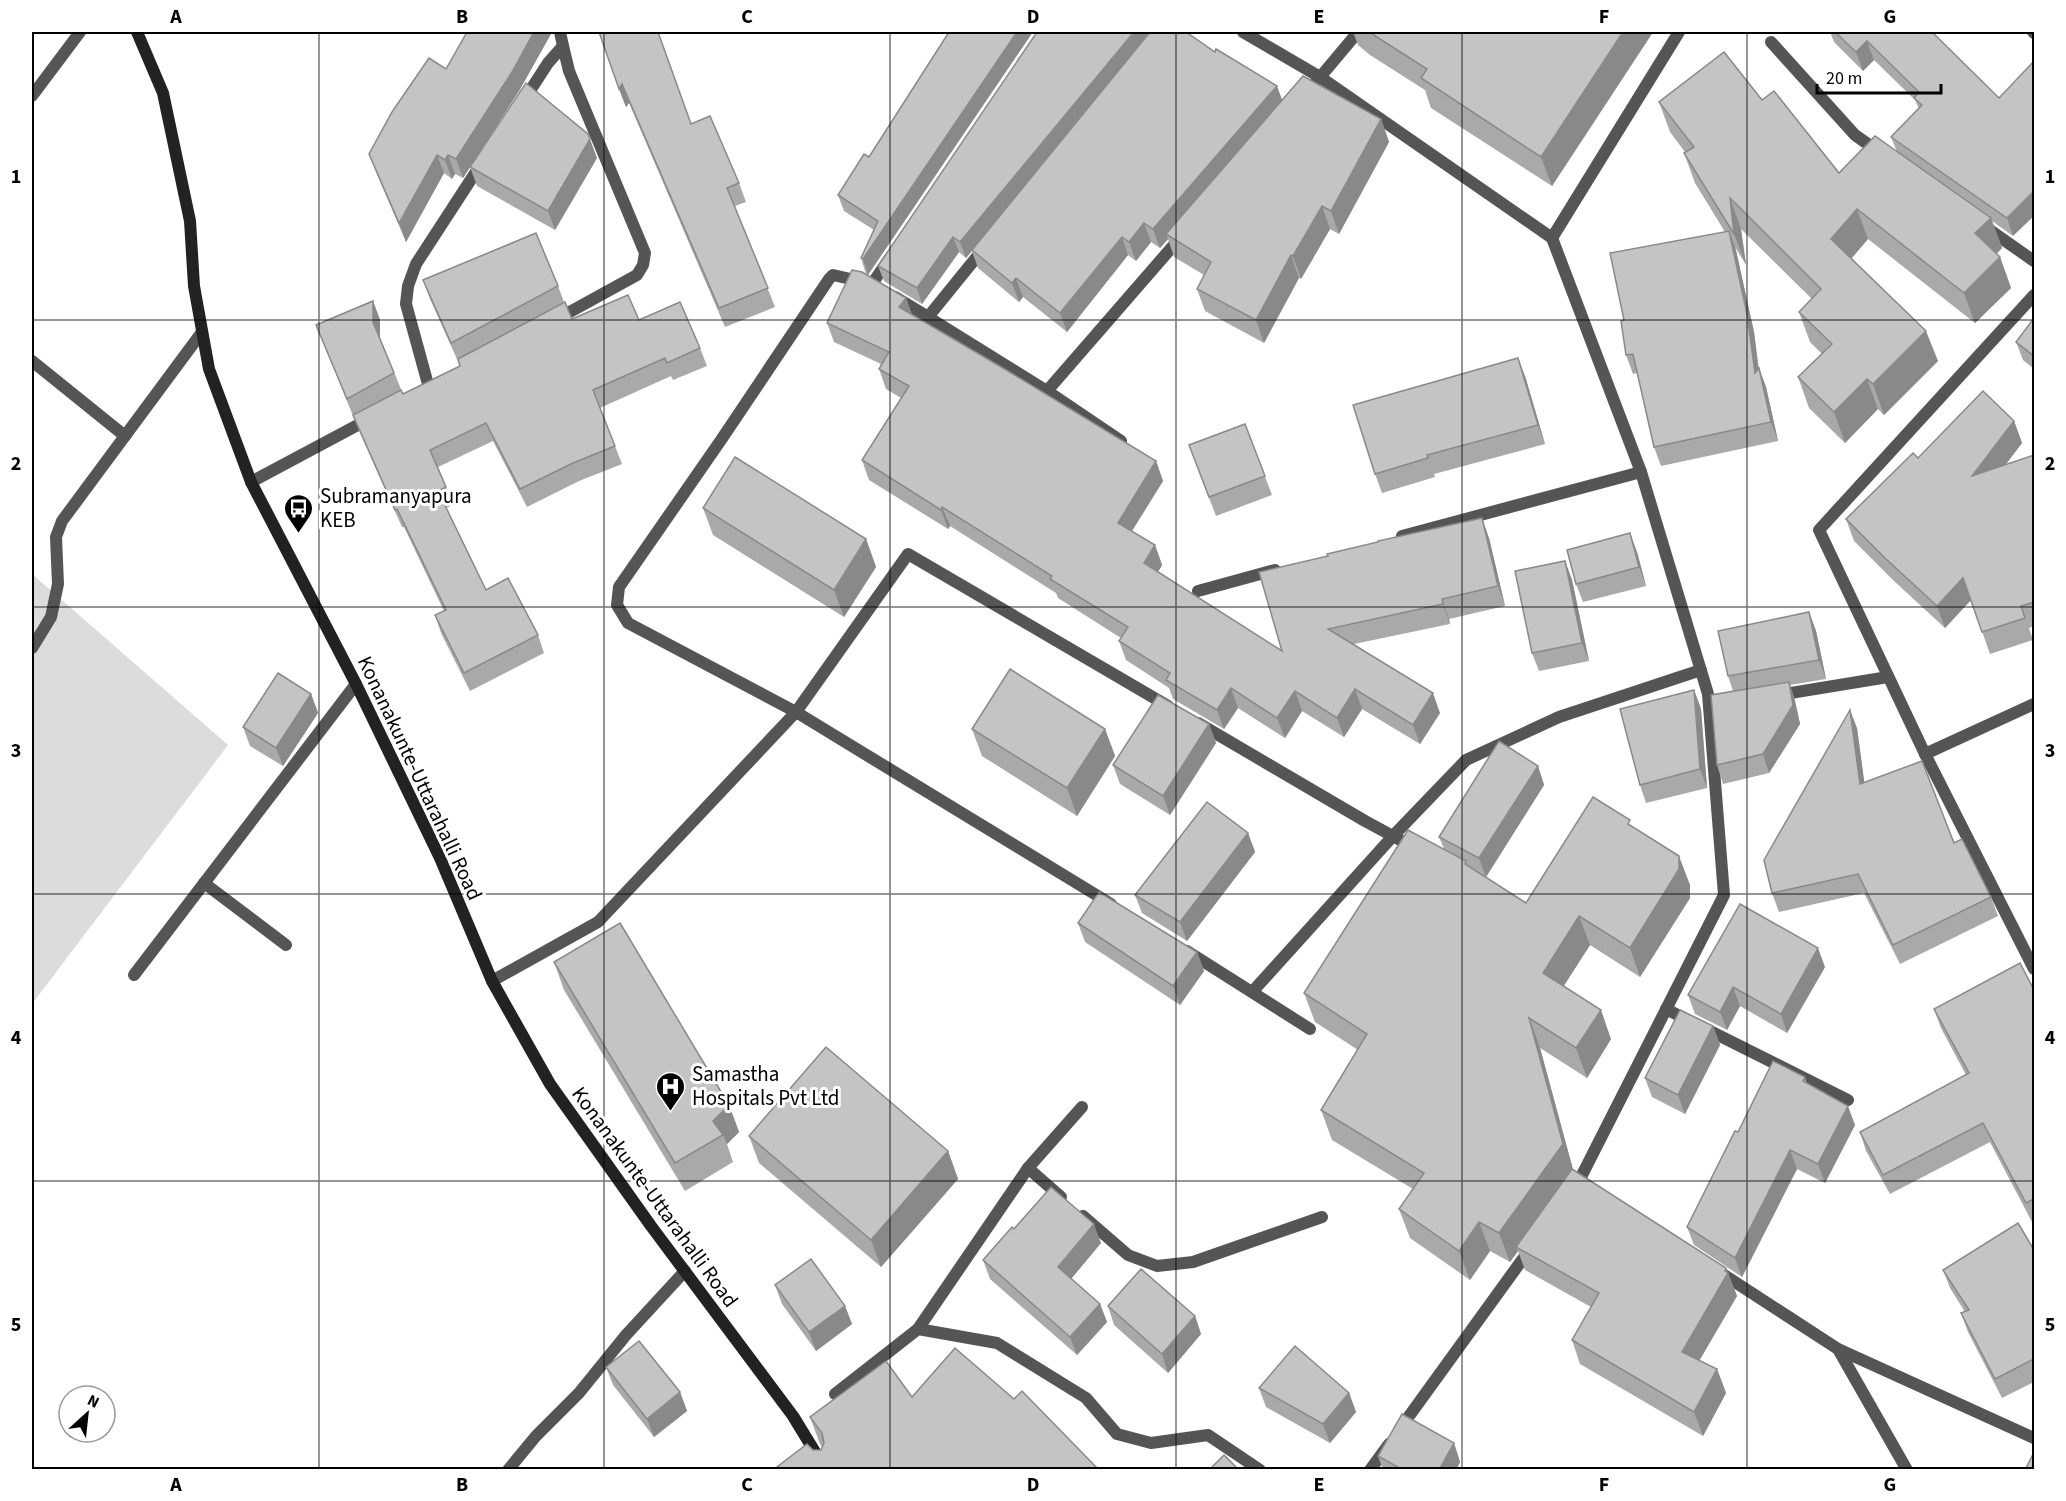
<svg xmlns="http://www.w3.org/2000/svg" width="2066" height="1501" viewBox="0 0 2066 1501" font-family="'Source Sans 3',sans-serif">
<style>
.green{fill:#dcdcdc}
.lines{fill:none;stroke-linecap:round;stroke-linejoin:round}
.service{stroke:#555;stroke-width:12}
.minor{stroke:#555;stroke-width:12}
.secondary{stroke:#222;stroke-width:12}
.wall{fill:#a9a9a9}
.shaded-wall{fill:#898989}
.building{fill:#c4c4c4;stroke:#898989;stroke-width:1.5}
.grid{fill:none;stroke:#000;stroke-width:1.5;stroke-opacity:0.55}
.labels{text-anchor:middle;stroke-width:6;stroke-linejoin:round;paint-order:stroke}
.poi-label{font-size:21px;fill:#000;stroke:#fff;text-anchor:start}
.street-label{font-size:21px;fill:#000;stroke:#fff}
.neatline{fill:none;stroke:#000;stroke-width:2}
.grid-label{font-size:20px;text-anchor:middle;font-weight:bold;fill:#000}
</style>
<rect width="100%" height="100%" fill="#fff"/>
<polygon class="green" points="32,574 228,745 32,1004"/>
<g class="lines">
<g class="service">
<polyline points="560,32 563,46"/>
<polyline points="524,100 548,63 563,46 569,71 645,253 643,265 637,275 557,319"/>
<polyline points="1552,238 1679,32"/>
<polyline points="429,388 406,304 408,286 416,264 481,164"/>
<polyline points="251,482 369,419"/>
<polyline points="204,883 286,945"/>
<polyline points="134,975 356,684"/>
</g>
<g class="minor">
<polyline points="1243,32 1320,77 1552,238 1641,472 1708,694 1724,895 1579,1181 1573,1189"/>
<polyline points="2033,32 2034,33"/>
<polyline points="1771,42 1855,135 1879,152"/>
<polyline points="1316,82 1358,32"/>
<polyline points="32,96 80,32"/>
<polyline points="1984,226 2034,261"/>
<polyline points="984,248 928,317 1047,391 1121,441"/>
<polyline points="864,282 833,275 829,279 721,440 619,587 617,605 628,623 796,712 1111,904"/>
<polyline points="872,284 889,259"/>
<polyline points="895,297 928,317"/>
<polyline points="32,361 125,436"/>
<polyline points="1047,391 1180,238"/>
<polyline points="1402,536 1641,472"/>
<polyline points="1198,591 1275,570"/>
<polyline points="32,648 51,617 58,584 56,537 62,521 202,332"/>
<polyline points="1778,695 1888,677"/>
<polyline points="2034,704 1925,754 2034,969"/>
<polyline points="1198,723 1365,821 1415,848"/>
<polyline points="1925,754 1819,530 2034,295"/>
<polyline points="1187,951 1310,1029"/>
<polyline points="492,981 598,922 796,712 908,554 1168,706"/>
<polyline points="1253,991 1393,836 1466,760 1559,717 1701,670"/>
<polyline points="1666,1009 1848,1100"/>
<polyline points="1028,1168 1061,1197"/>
<polyline points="1083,1216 1128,1255 1157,1266 1193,1262 1322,1217"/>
<polyline points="1718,1271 1838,1349 2034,1438"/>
<polyline points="918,1329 1028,1168 1082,1107"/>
<polyline points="1838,1349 1907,1470"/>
<polyline points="835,1394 918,1329 997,1343 1086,1398 1117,1434 1151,1443 1208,1435 1260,1470"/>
<polyline points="1399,1430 1530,1249"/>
<polyline points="508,1470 536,1436 579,1393 626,1335 685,1271"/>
<polyline points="1370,1470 1389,1444"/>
</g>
<polyline class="secondary" points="137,32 163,93 190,221 194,286 209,369 251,482 356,684 440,858 492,981 550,1084 651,1226 793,1416 826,1470"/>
</g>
<g class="wall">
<polygon points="467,32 552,32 519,91 463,178 455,174 452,179 444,173 406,242 376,172 369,154 446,69"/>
<polygon points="599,32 691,124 739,183 746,202 735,206 775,307 725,327 629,103 626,107"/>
<polygon points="949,32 868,275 866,274 861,258 874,230 844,211 838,195 869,157"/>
<polygon points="1353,32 1653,32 1552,186 1431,108 1425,90 1370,55 1358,45"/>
<polygon points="1830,32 1932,32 1999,98 2013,236 1992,221 2002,248 1996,254 2000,257 2011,288 1975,323 1868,239 1852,258 1938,361 1884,415 1878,409 1845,443 1809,408 1798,377 1822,354 1810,342 1799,312 1812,299 1741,229 1746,265 1735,247 1754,332 1759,369 1766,387 1778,441 1661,466 1654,447 1637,373 1633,374 1626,355 1624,320 1725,232 1695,183 1684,153 1685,152 1670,132 1659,102 1762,100 1839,173 1897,152 1891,137 1919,109 1915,100 1874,60 1863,71 1834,42"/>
<polygon points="1282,100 1381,119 1389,142 1339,234 1330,229 1301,279 1299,278 1264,343 1205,311 1197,289 1204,275 1174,257 1168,239 1160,248 1151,242 1136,261 1128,255 1067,332 1023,297 1019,302 978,268 972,251 966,258 959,252 922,304 884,281 878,266"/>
<polygon points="597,158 555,230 477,186 470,167"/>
<polygon points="423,280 558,286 564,302 572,319 639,320 700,348 707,366 673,380 671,376 600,408 622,464 579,481 527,507 493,441 438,467 453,505 446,508 486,590 538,635 544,653 470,691 441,633 435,615 444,611 404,527 402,527 360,433 316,325 373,301 380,320 380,338 403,394 460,366 430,299"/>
<polygon points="906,298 912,315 1156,461 1163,481 1132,531 1155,545 1162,565 1158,572 1282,651 1489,538 1505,606 1449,619 1450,624 1354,644 1440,713 1420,744 1362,709 1344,737 1302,711 1285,738 1238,708 1224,729 1173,699 1169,688 1126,660 1119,641 1121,638 1058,598 1056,593 950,526 948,529 869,480 862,460 901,398 886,389 879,369 881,364 834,342 827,323"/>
<polygon points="2034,318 2034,369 2023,360 2016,342"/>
<polygon points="1525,376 1545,444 1434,474 1435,477 1382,493 1375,474"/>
<polygon points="2014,421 2022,443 2006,464 2034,455 2034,626 2029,628 2033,640 1990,654 1971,600 1945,628 1893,580 1854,541 1846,519 1918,458"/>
<polygon points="1245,424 1272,495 1216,516 1189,445"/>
<polygon points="703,508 866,539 876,567 844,617 713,535"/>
<polygon points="1637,552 1646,586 1583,602 1576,584"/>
<polygon points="1565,561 1572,580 1589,661 1539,671 1532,653"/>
<polygon points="1809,612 1816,631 1826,679 1790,685 1795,701 1800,724 1769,773 1723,784 1717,765 1733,691 1728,676"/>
<polygon points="1694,690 1701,709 1707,788 1646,803 1640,785"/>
<polygon points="311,694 318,713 283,766 250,746 243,727"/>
<polygon points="1209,724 1216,743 1170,815 1120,784 1113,765"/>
<polygon points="1857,728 1864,782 1954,843 1991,897 1998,916 1900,964 1864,893 1779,912 1772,893"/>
<polygon points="972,729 1105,729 1115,756 1077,816 982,756"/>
<polygon points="1538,766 1544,785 1486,877 1480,873 1526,903 1632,826 1690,885 1690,898 1640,977 1590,945 1564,986 1611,1039 1587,1078 1540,1048 1573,1170 1726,1268 1728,1273 1737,1296 1699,1360 1717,1369 1726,1393 1703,1436 1580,1364 1572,1340 1591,1307 1525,1270 1518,1251 1510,1262 1490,1251 1470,1280 1410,1238 1399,1209 1413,1189 1332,1140 1321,1110 1358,1050 1315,1022 1304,993 1444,849 1439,837"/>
<polygon points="1248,833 1255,852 1187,941 1142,913 1135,895"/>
<polygon points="1078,923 1197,952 1204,971 1180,1005 1085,942"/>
<polygon points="554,962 729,1105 739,1132 727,1144 733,1162 685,1191 564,990"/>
<polygon points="1825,967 1787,1033 1740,1006 1727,1030 1695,1014 1688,995"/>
<polygon points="2034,990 2034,1221 2032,1222 1990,1142 1890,1194 1866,1151 1860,1132 1966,1075 1941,1028 1934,1009"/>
<polygon points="1713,1026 1720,1045 1685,1114 1652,1097 1645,1078"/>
<polygon points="1805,1077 1807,1084 1855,1125 1825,1183 1797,1169 1742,1277 1694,1245 1687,1227 1738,1132"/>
<polygon points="749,1136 948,1151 958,1179 881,1267 759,1163"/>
<polygon points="1014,1229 1101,1243 1071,1279 1100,1304 1107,1322 1077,1355 990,1279 983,1260"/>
<polygon points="2034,1250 2034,1382 2002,1398 1968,1332 1961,1313 1965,1312 1950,1288 1943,1270"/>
<polygon points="775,1285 845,1306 852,1324 816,1351 782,1304"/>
<polygon points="1108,1306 1195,1316 1201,1334 1168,1373 1114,1325"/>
<polygon points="606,1367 680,1392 687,1411 654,1437 613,1385"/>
<polygon points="1259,1388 1349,1393 1356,1412 1330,1443 1266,1407"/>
<polygon points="912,1397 1014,1399 1099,1470 813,1450 821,1450 822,1447 820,1444 810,1417"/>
<polygon points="1454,1443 1460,1462 1456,1470 1383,1470 1378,1456"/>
</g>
<g class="shaded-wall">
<polygon points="534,32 552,32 519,91 463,178 456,159"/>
<polygon points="1017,32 1033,32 868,275 863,259"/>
<polygon points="1134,32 1152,32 966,258 960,242"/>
<polygon points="1623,32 1653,32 1552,186 1541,157"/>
<polygon points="1867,41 1874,60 1863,71 1856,52"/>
<polygon points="622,84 629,103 626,107 619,89"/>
<polygon points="1277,86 1284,105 1166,234 1168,239 1160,248 1153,229"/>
<polygon points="1381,119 1389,142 1339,234 1331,211"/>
<polygon points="590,139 597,158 555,230 548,211"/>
<polygon points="437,155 444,173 406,242 399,223"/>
<polygon points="448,155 455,174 452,179 445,160"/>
<polygon points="2034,191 2034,216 2013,236 2007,218"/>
<polygon points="1730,198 1741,229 1746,265 1734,234"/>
<polygon points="1322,206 1330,229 1301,279 1293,256"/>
<polygon points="1857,209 1868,239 1842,269 1831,239"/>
<polygon points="1991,218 2002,248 1986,264 1975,233"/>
<polygon points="1144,223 1151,242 1136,261 1129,242"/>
<polygon points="1729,231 1736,250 1754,332 1761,392 1755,373"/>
<polygon points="953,237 959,252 922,304 917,288"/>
<polygon points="1122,237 1128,255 1067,332 1060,313"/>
<polygon points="1291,255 1299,278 1264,343 1256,320"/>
<polygon points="2000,257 2011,288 1975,323 1964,293"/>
<polygon points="1016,278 1023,297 1019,302 1012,283"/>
<polygon points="906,298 913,318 899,307"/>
<polygon points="373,301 380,320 380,341 373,322"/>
<polygon points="1926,331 1938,361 1884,415 1873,384"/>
<polygon points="1518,358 1525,376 1545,444 1538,425"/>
<polygon points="1759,368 1766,387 1778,441 1771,422"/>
<polygon points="1867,379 1878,409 1845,443 1834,412"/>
<polygon points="2014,421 2022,443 1980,498 1972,476"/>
<polygon points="1156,461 1163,481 1125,542 1118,523"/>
<polygon points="942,507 950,526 948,529 941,510"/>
<polygon points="1482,518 1489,538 1505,606 1498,586"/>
<polygon points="1630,533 1637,552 1646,586 1639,567"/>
<polygon points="866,539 876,567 844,617 834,590"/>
<polygon points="1155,545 1162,565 1151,583 1144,563"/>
<polygon points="1565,561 1572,580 1589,661 1582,643"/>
<polygon points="1963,578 1971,600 1945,628 1937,606"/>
<polygon points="1442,599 1449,619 1450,624 1443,604"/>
<polygon points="1809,612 1816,631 1826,679 1819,660"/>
<polygon points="1789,682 1795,701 1800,724 1769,773 1763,754"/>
<polygon points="1231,688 1238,708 1224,729 1217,710"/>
<polygon points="1355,689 1362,709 1344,737 1337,718"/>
<polygon points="1694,690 1701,709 1707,788 1700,769"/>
<polygon points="1295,691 1302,711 1285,738 1277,718"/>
<polygon points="1433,693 1440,713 1420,744 1413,725"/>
<polygon points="311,694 318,713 283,766 276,748"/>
<polygon points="1850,710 1857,728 1867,802 1860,784"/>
<polygon points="1209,724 1216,743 1170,815 1163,796"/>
<polygon points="1105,729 1115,756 1077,816 1067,788"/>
<polygon points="1538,766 1544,785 1486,877 1479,858"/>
<polygon points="1248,833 1255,852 1187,941 1180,922"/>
<polygon points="1679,856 1690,885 1690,898 1640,977 1630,948"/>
<polygon points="1579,916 1590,945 1553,1002 1543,973"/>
<polygon points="1818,948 1825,967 1787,1033 1781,1014"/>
<polygon points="1197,952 1204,971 1180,1005 1173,986"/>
<polygon points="1733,987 1740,1006 1727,1030 1720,1012"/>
<polygon points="1601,1010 1611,1039 1587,1078 1576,1048"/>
<polygon points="1529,1018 1540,1048 1574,1173 1516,1247 1518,1251 1510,1262 1499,1233"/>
<polygon points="1713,1026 1720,1045 1685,1114 1678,1095"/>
<polygon points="729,1105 739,1132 727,1144 723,1135 713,1121"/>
<polygon points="1848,1106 1855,1125 1825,1183 1818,1164"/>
<polygon points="1790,1150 1797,1169 1742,1277 1735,1258"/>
<polygon points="948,1151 958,1179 881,1267 871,1240"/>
<polygon points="1479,1222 1490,1251 1470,1280 1459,1251"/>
<polygon points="1094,1224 1101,1243 1065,1286 1058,1267"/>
<polygon points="1726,1268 1737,1296 1691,1375 1682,1352"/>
<polygon points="1100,1304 1107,1322 1077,1355 1070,1337"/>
<polygon points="845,1306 852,1324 816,1351 809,1332"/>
<polygon points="1195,1316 1201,1334 1168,1373 1162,1354"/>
<polygon points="1717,1369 1726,1393 1703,1436 1694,1412"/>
<polygon points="680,1392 687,1411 654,1437 647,1419"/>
<polygon points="1349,1393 1356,1412 1330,1443 1323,1424"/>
<polygon points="1454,1443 1460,1462 1456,1470 1439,1470"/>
</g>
<g class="building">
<polygon points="467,32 534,32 512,72 456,159 448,155 445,160 437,155 399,223 369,154 392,112 429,58 446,69"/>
<polygon points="599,32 658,32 691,124 710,116 739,183 727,188 768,288 719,308 622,84 619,89"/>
<polygon points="949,32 1017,32 863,259 861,258 878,221 838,195 864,154 869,157"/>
<polygon points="1037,32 1134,32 960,242 953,237 917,288 878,266"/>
<polygon points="1150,32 1186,32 1215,52 1216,49 1277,86 1153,229 1144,223 1129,242 1122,237 1060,313 1016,278 1012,283 972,250"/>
<polygon points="1369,32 1623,32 1541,157 1421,78 1427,69"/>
<polygon points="1835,32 1932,32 1999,98 2034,61 2034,191 2007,218 1891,137 1922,105 1914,98 1919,92 1867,41 1856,52"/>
<polygon points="1724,52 1762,100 1774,91 1839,173 1875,136 1991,218 1975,233 2000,257 1964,293 1857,209 1831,239 1926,331 1873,384 1867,379 1834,412 1798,377 1832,344 1799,312 1821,289 1730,198 1734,234 1684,153 1694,147 1659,102"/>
<polygon points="1303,76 1381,119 1331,211 1322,206 1293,256 1291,255 1256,320 1197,289 1211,262 1166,234"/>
<polygon points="526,83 588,134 590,139 548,211 470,167"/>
<polygon points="1729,231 1747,314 1755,373 1759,368 1771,422 1654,447 1633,354 1626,355 1621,321 1624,320 1610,253"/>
<polygon points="536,233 558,286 451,343 423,280"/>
<polygon points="852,270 862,272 906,298 899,307 1008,371 1156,461 1118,523 1155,545 1144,563 1282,651 1259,572 1328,556 1327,554 1378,542 1378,541 1482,518 1498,586 1442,599 1443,604 1328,629 1433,693 1413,725 1355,689 1337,718 1295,691 1277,718 1231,688 1217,710 1166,680 1170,673 1119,641 1128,627 1050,579 1052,576 942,507 941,510 862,460 909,386 879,369 889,352 827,323"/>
<polygon points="628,295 639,320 680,302 700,348 667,363 665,358 593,390 615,446 573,463 520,489 486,423 430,450 446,487 438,491 486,590 508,578 538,635 464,673 435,615 446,610 397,509 395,510 353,415 401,390 403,394 460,366 458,359 565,302 572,319"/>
<polygon points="373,301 373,322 394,373 347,399 316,325"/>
<polygon points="2034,318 2034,356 2016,342"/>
<polygon points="1518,358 1538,425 1427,455 1428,458 1375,474 1353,405"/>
<polygon points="1983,391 2014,421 1972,476 2034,455 2034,602 2021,606 2025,618 1982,632 1963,578 1937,606 1885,558 1846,519 1913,453 1918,458"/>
<polygon points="1245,424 1265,476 1209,497 1189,445"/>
<polygon points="735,457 866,539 834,590 703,508"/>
<polygon points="1630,533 1639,567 1576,584 1567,550"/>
<polygon points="1565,561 1582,643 1532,653 1515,571"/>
<polygon points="1809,612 1819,660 1728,676 1718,631"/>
<polygon points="1010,669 1105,729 1067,788 972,729"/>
<polygon points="278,673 311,694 276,748 243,727"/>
<polygon points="1789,682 1793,705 1763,754 1717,765 1711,695"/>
<polygon points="1694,690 1700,769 1640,785 1620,709"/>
<polygon points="1158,695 1209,724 1163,796 1113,765"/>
<polygon points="1850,710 1860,784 1922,761 1954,843 1962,839 1991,897 1893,945 1858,874 1772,893 1764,860"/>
<polygon points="1499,741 1538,766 1479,858 1439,837"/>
<polygon points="1593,797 1630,820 1628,824 1679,856 1679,869 1630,948 1579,916 1543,973 1601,1010 1576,1048 1529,1018 1563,1144 1499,1233 1479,1222 1459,1251 1399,1209 1424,1173 1321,1110 1367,1034 1304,993 1408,830 1466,861 1465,864 1526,903"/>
<polygon points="1207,802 1248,833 1180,922 1135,895"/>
<polygon points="1099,892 1197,952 1173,986 1078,923"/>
<polygon points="1740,904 1818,948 1781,1014 1733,987 1720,1012 1688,995"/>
<polygon points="620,923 729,1105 713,1121 723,1135 675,1163 554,962"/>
<polygon points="2020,963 2034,990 2034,1199 2026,1203 1983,1123 1883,1175 1860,1132 1969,1073 1934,1009"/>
<polygon points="1680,1010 1713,1026 1678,1095 1645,1078"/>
<polygon points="826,1047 948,1151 871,1240 749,1136"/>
<polygon points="1773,1061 1805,1077 1803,1081 1848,1106 1818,1164 1790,1150 1735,1258 1687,1227 1735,1131 1738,1132"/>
<polygon points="1572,1169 1726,1268 1725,1271 1728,1273 1682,1352 1717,1369 1694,1412 1572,1340 1599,1293 1516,1247"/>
<polygon points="1051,1187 1094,1224 1058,1267 1100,1304 1070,1337 983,1260 1012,1227 1014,1229"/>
<polygon points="2018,1223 2034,1250 2034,1359 1995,1379 1961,1313 1969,1310 1943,1270"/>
<polygon points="811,1259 845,1306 809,1332 775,1285"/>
<polygon points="1141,1269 1195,1316 1162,1354 1108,1306"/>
<polygon points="639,1341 680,1392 647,1419 606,1367"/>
<polygon points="1295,1346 1349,1393 1323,1424 1259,1388"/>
<polygon points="955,1348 1014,1399 1022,1391 1099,1470 773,1470 807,1444 813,1450 821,1450 824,1443 822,1433 810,1417 886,1361 912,1397"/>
<polygon points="1402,1414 1454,1443 1439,1470 1403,1470 1378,1456"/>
<polygon points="2034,1452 2034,1470 2025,1470"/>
<polygon points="1224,1455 1239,1470 1209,1470"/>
</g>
<path class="grid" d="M319 32V1470M604 32V1470M890 32V1470M1176 32V1470M1462 32V1470M1747 32V1470M32 320H2034M32 607H2034M32 894H2034M32 1181H2034"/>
<defs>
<symbol id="bus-pin" viewBox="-11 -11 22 30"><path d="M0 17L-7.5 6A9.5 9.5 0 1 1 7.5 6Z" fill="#000" stroke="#fff"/><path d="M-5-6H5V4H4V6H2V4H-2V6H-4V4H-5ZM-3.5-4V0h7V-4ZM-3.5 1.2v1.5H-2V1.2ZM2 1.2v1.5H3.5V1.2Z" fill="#fff"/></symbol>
<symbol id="hospital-pin" viewBox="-11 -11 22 30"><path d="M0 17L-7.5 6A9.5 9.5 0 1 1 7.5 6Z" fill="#000" stroke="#fff"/><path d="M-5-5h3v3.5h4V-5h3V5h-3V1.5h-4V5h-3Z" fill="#fff"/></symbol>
</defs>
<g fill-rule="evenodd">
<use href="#bus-pin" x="282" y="492" width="33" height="45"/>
<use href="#hospital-pin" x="654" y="1070" width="33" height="45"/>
</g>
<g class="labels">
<g class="poi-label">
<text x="320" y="503">Subramanyapura<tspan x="320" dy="24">KEB</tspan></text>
<text x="692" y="1081">Samastha<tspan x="692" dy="24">Hospitals Pvt Ltd</tspan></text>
</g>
<g class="street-label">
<text transform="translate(420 778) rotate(65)" y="7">Konanakunte-Uttarahalli Road</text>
<text transform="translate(655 1197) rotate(54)" y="7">Konanakunte-Uttarahalli Road</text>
</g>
</g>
<rect width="2066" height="1501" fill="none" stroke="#ffffff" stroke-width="66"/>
<g transform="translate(87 1414) rotate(27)"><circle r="28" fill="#ffffff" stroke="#999999" stroke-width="1.5"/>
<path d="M0-4.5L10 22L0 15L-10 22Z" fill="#000000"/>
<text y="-9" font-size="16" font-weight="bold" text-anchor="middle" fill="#000000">N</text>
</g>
<path d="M1817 84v9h124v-9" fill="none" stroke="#000000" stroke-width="3"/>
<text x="1826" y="84" font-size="18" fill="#000000" stroke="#ffffff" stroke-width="4.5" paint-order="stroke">20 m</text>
<rect x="33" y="33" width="2000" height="1435" class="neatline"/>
<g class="grid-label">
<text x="176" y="23">A</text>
<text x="462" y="23">B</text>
<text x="747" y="23">C</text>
<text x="1033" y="23">D</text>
<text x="1319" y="23">E</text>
<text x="1604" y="23">F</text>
<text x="1890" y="23">G</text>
<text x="16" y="183">1</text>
<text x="2050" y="183">1</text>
<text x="16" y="470">2</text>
<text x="2050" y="470">2</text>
<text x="16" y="757">3</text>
<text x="2050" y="757">3</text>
<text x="16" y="1044">4</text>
<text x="2050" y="1044">4</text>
<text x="16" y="1331">5</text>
<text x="2050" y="1331">5</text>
<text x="176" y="1491">A</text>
<text x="462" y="1491">B</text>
<text x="747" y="1491">C</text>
<text x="1033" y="1491">D</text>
<text x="1319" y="1491">E</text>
<text x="1604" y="1491">F</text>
<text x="1890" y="1491">G</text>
</g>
</svg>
